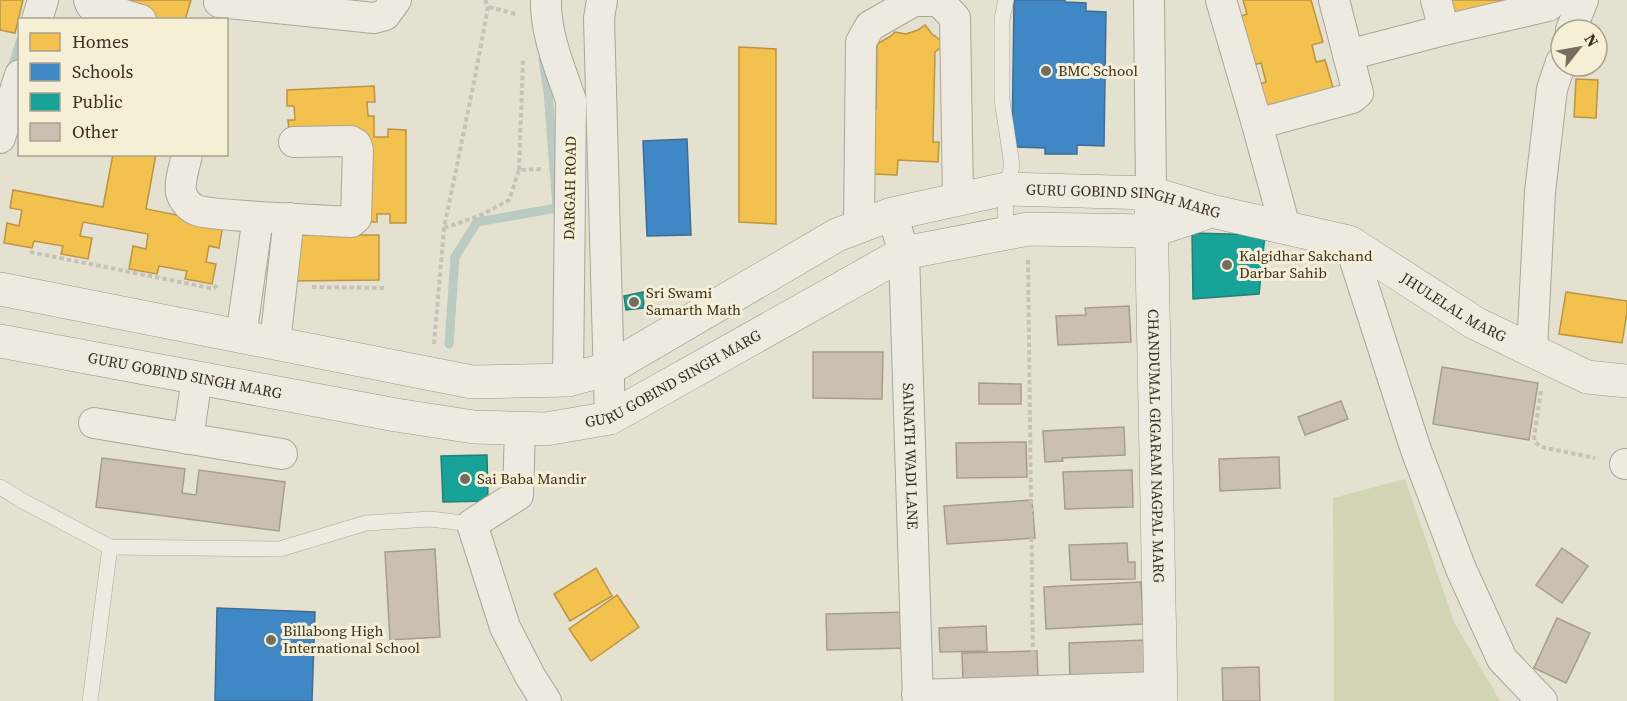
<svg xmlns="http://www.w3.org/2000/svg" width="1627" height="701" viewBox="0 0 1627 701" font-family="'Source Serif 4',serif">
<style>
.green{fill:#d1d5b3}
.homes{fill:#f2c14e;stroke:#bb9540;stroke-width:1.5}
.schools{fill:#3f88c5;stroke:#3e6d94;stroke-width:1.5}
.public{fill:#17a398;stroke:#228074;stroke-width:1.5}
.lines{fill:none;stroke-linecap:round;stroke-linejoin:round}
.stream{stroke:#bacbc2;stroke-width:9}
.building{fill:#c9c0b1;stroke:#a69d8f;stroke-width:1.5}
.lane-casing{stroke:#aaa698;stroke-width:16}
.street-casing{stroke:#aaa698;stroke-width:32}
.secondary-casing{stroke:#9a9588;stroke-width:34}
.path{stroke:#c6c2b8;stroke-width:4;stroke-dasharray:4.5 3;stroke-linecap:butt}
.lane{stroke:#edeae1;stroke-width:15}
.street{stroke:#edeae1;stroke-width:30}
.secondary{stroke:#edeae1;stroke-width:33}
.poi-dot{fill:#766d5e;stroke:#f5efd6;stroke-width:2}
.labels{text-anchor:middle;stroke-width:6;stroke-linejoin:round;paint-order:stroke}
.poi-label{font-size:15px;fill:#3a2f20;stroke:#f5efd6;text-anchor:start}
.street-label{font-size:15px;fill:#3a2f20;stroke:#f5efd6}
</style>
<rect width="100%" height="100%" fill="#e5e1d0"/>
<polygon class="green" points="1405,479 1454,622 1500,701 1334,701 1333,498"/>
<g class="homes">
<polygon points="0,0 23,0 15,33 0,30"/>
<polygon points="94,0 191,0 185,20 153,20"/>
<polygon points="1243,0 1311,0 1323,42 1312,45 1316,62 1325,60 1334,91 1259,110 1253,86 1266,82 1261,63 1249,66 1236,18 1247,14"/>
<polygon points="1443,0 1515,0 1447,18"/>
<polygon points="925,25 932,34 946,44 935,52 933,142 939,142 938,162 898,160 897,175 873,174 869,121 876,109 877,44 891,36 895,32 906,34 918,30"/>
<polygon points="739,47 776,49 776,224 739,222"/>
<polygon points="1576,79 1598,80 1596,118 1574,117"/>
<polygon points="374,86 375,102 367,102 368,116 374,116 374,137 388,137 388,129 406,130 406,223 390,223 390,214 377,214 377,222 362,222 363,131 289,135 288,120 295,120 294,106 287,106 287,90"/>
<polygon points="113,154 156,154 146,209 223,224 219,248 209,246 206,262 216,264 212,284 185,279 187,271 159,266 157,274 129,269 133,246 146,249 148,234 83,222 80,236 92,238 88,259 61,254 63,246 34,241 32,248 4,243 7,223 19,226 22,210 10,208 13,190 103,207"/>
<polygon points="289,235 379,235 379,280 290,281"/>
<polygon points="1566,292 1627,301 1627,312 1622,343 1559,334"/>
<polygon points="596,568 612,596 570,621 554,594"/>
<polygon points="617,595 639,627 591,661 569,629"/>
</g>
<g class="schools">
<polygon points="1014,0 1065,0 1065,2 1086,3 1086,11 1106,12 1104,146 1077,145 1077,154 1045,154 1045,148 1012,147"/>
<polygon points="687,139 691,235 647,236 643,141"/>
<polygon points="217,608 315,612 312,701 215,701"/>
</g>
<g class="public">
<polygon points="1192,233 1265,235 1259,294 1193,299"/>
<polygon points="643,292 644,308 626,310 624,296"/>
<polygon points="487,455 488,501 443,502 441,456"/>
</g>
<g class="lines">
<g class="stream">
<polyline points="11,71 20,42"/>
<polyline points="449,344 455,257 477,222 557,208 548,92 543,59"/>
</g>
</g>
<g class="building">
<polygon points="1129,306 1131,342 1058,345 1056,316 1086,315 1085,308"/>
<polygon points="813,352 883,352 882,399 813,398"/>
<polygon points="1442,367 1538,383 1529,440 1433,424"/>
<polygon points="979,383 1021,384 1021,404 979,404"/>
<polygon points="1341,401 1348,419 1305,435 1298,417"/>
<polygon points="1124,427 1125,455 1062,458 1063,461 1045,462 1043,431"/>
<polygon points="1026,442 1027,477 957,478 956,443"/>
<polygon points="1279,457 1280,488 1220,491 1219,459"/>
<polygon points="102,458 185,469 182,493 196,495 199,470 285,482 279,531 96,507"/>
<polygon points="1132,470 1133,507 1065,509 1063,472"/>
<polygon points="1032,500 1035,538 947,544 944,506"/>
<polygon points="1127,543 1128,562 1135,562 1135,579 1071,580 1069,545"/>
<polygon points="1562,548 1588,566 1562,603 1536,585"/>
<polygon points="435,549 440,637 390,640 385,552"/>
<polygon points="1141,582 1143,624 1046,629 1044,587"/>
<polygon points="909,612 910,648 827,650 826,614"/>
<polygon points="1557,618 1590,633 1566,683 1534,668"/>
<polygon points="986,626 987,651 940,652 939,628"/>
<polygon points="1146,640 1147,679 1070,681 1069,643"/>
<polygon points="1037,651 1038,678 963,681 962,653"/>
<polygon points="1259,667 1260,701 1223,701 1222,668"/>
</g>
<g class="lines">
<defs>
<g id="lane">
<polyline points="1006,234 1005,189 1012,166 1002,100 1002,19 1006,0"/>
<polyline points="0,487 21,500 110,547 280,549 366,523 430,519 472,524"/>
<polyline points="90,701 110,547"/>
</g>
<g id="street">
<polyline points="89,0 91,5 141,20"/>
<path d="M546 0C545 33 560 69 571 100L568 380"/>
<polyline points="602,0 599,18 610,418"/>
<polyline points="1149,0 1151,193"/>
<polyline points="1221,0 1257,124 1285,227"/>
<polyline points="1436,0 1444,30 1548,6 1555,0"/>
<polyline points="219,2 374,18 385,15 396,0"/>
<polyline points="37,20 43,0"/>
<polyline points="1571,30 1583,0"/>
<polyline points="1348,55 1444,30"/>
<polyline points="1257,124 1352,98 1358,93 1334,0"/>
<polyline points="0,138 20,75"/>
<path d="M187 154C185 166 179 181 181 192 183 200 189 207 196 210 210 215 242 215 258 217L241 337"/>
<path id="s1" d="M892 214 904 253 918 701"/>
<polyline points="258,217 351,222 356,218 358,150 356,144 351,141 294,142"/>
<polyline points="859,226 861,42 870,26 914,1 939,1 955,18 958,199"/>
<polyline points="1349,242 1416,450 1461,569 1502,659 1542,701"/>
<polyline points="275,343 289,218"/>
<polyline points="1532,350 1540,192 1552,89 1561,62"/>
<polyline points="94,423 282,454"/>
<polyline points="520,429 518,495 472,524 505,627 530,676 546,701"/>
<polyline points="188,439 197,378"/>
<polyline points="1625,464 1627,464"/>
<polyline points="917,695 1161,687"/>
</g>
<g id="secondary">
<path id="s2" d="M1151 208 1161 701"/>
<path id="s3" d="M0 289 472 382 568 380 608 369 837 235 892 214 1005 189 1151 193 1211 211 1349 242 1475 323 1587 377 1627 381"/>
<path id="s4" d="M0 341 396 415 474 427 546 429 610 418 904 253 1028 229 1151 231 1211 211"/>
</g>
</defs>
<use href="#lane" class="lane-casing"/>
<use href="#street" class="street-casing"/>
<use href="#secondary" class="secondary-casing"/>
<g class="path">
<polyline points="489,7 516,14"/>
<polyline points="519,170 523,60"/>
<polyline points="444,228 481,215 509,200 519,170 542,169"/>
<polyline points="30,252 210,288 214,288 217,285"/>
<polyline points="1028,260 1033,661"/>
<polyline points="312,287 385,288"/>
<polyline points="434,344 444,228 474,82 488,7 485,0"/>
<polyline points="1541,391 1534,437 1535,442 1541,447 1595,458"/>
</g>
<use href="#lane" class="lane"/>
<use href="#street" class="street"/>
<use href="#secondary" class="secondary"/>
</g>
<g class="poi-dot">
<circle cx="1046" cy="71" r="6"/>
<circle cx="1227" cy="265" r="6"/>
<circle cx="634" cy="302" r="6"/>
<circle cx="465" cy="479" r="6"/>
<circle cx="271" cy="640" r="6"/>
</g>
<g class="labels">
<g class="poi-label">
<text x="1058" y="76">BMC School</text>
<text x="1239" y="261">Kalgidhar Sakchand<tspan x="1239" dy="17">Darbar Sahib</tspan></text>
<text x="646" y="298">Sri Swami<tspan x="646" dy="17">Samarth Math</tspan></text>
<text x="477" y="484">Sai Baba Mandir</text>
<text x="283" y="636">Billabong High<tspan x="283" dy="17">International School</tspan></text>
</g>
<g class="street-label">
<text transform="translate(570 188) rotate(-89)" y="5">DARGAH ROAD</text>
<text dy="5" stroke="none"><textPath href="#s3" startOffset="1178">GURU GOBIND SINGH MARG</textPath></text>
<text dy="5" stroke="none"><textPath href="#s3" startOffset="1532">JHULELAL MARG</textPath></text>
<text dy="5" stroke="none"><textPath href="#s4" startOffset="188">GURU GOBIND SINGH MARG</textPath></text>
<text dy="5" stroke="none"><textPath href="#s4" startOffset="692">GURU GOBIND SINGH MARG</textPath></text>
<text dy="5" stroke="none"><textPath href="#s2" startOffset="238">CHANDUMAL GIGARAM NAGPAL MARG</textPath></text>
<text dy="5" stroke="none"><textPath href="#s1" startOffset="244">SAINATH WADI LANE</textPath></text>
</g>
</g>
<rect x="18" y="18" width="210" height="138" fill="#f5efd6" stroke="#aaa28d" stroke-width="1.5"/>
<rect x="30" y="33" width="30" height="18" fill="#f2c14e" stroke="#aaa28d" stroke-width="1.5"/>
<text x="72" y="48" font-size="18" fill="#3a2f20">Homes</text>
<rect x="30" y="63" width="30" height="18" fill="#3f88c5" stroke="#aaa28d" stroke-width="1.5"/>
<text x="72" y="78" font-size="18" fill="#3a2f20">Schools</text>
<rect x="30" y="93" width="30" height="18" fill="#17a398" stroke="#aaa28d" stroke-width="1.5"/>
<text x="72" y="108" font-size="18" fill="#3a2f20">Public</text>
<rect x="30" y="123" width="30" height="18" fill="#c9c0b1" stroke="#aaa28d" stroke-width="1.5"/>
<text x="72" y="138" font-size="18" fill="#3a2f20">Other</text>
<g transform="translate(1579 48) rotate(59)"><circle r="28" fill="#f5efd6" stroke="#aaa28d" stroke-width="1.5"/>
<path d="M0-4.5L10 22L0 15L-10 22Z" fill="#766d5e"/>
<text y="-9" font-size="16" font-weight="bold" text-anchor="middle" fill="#3a2f20">N</text>
</g>
</svg>
